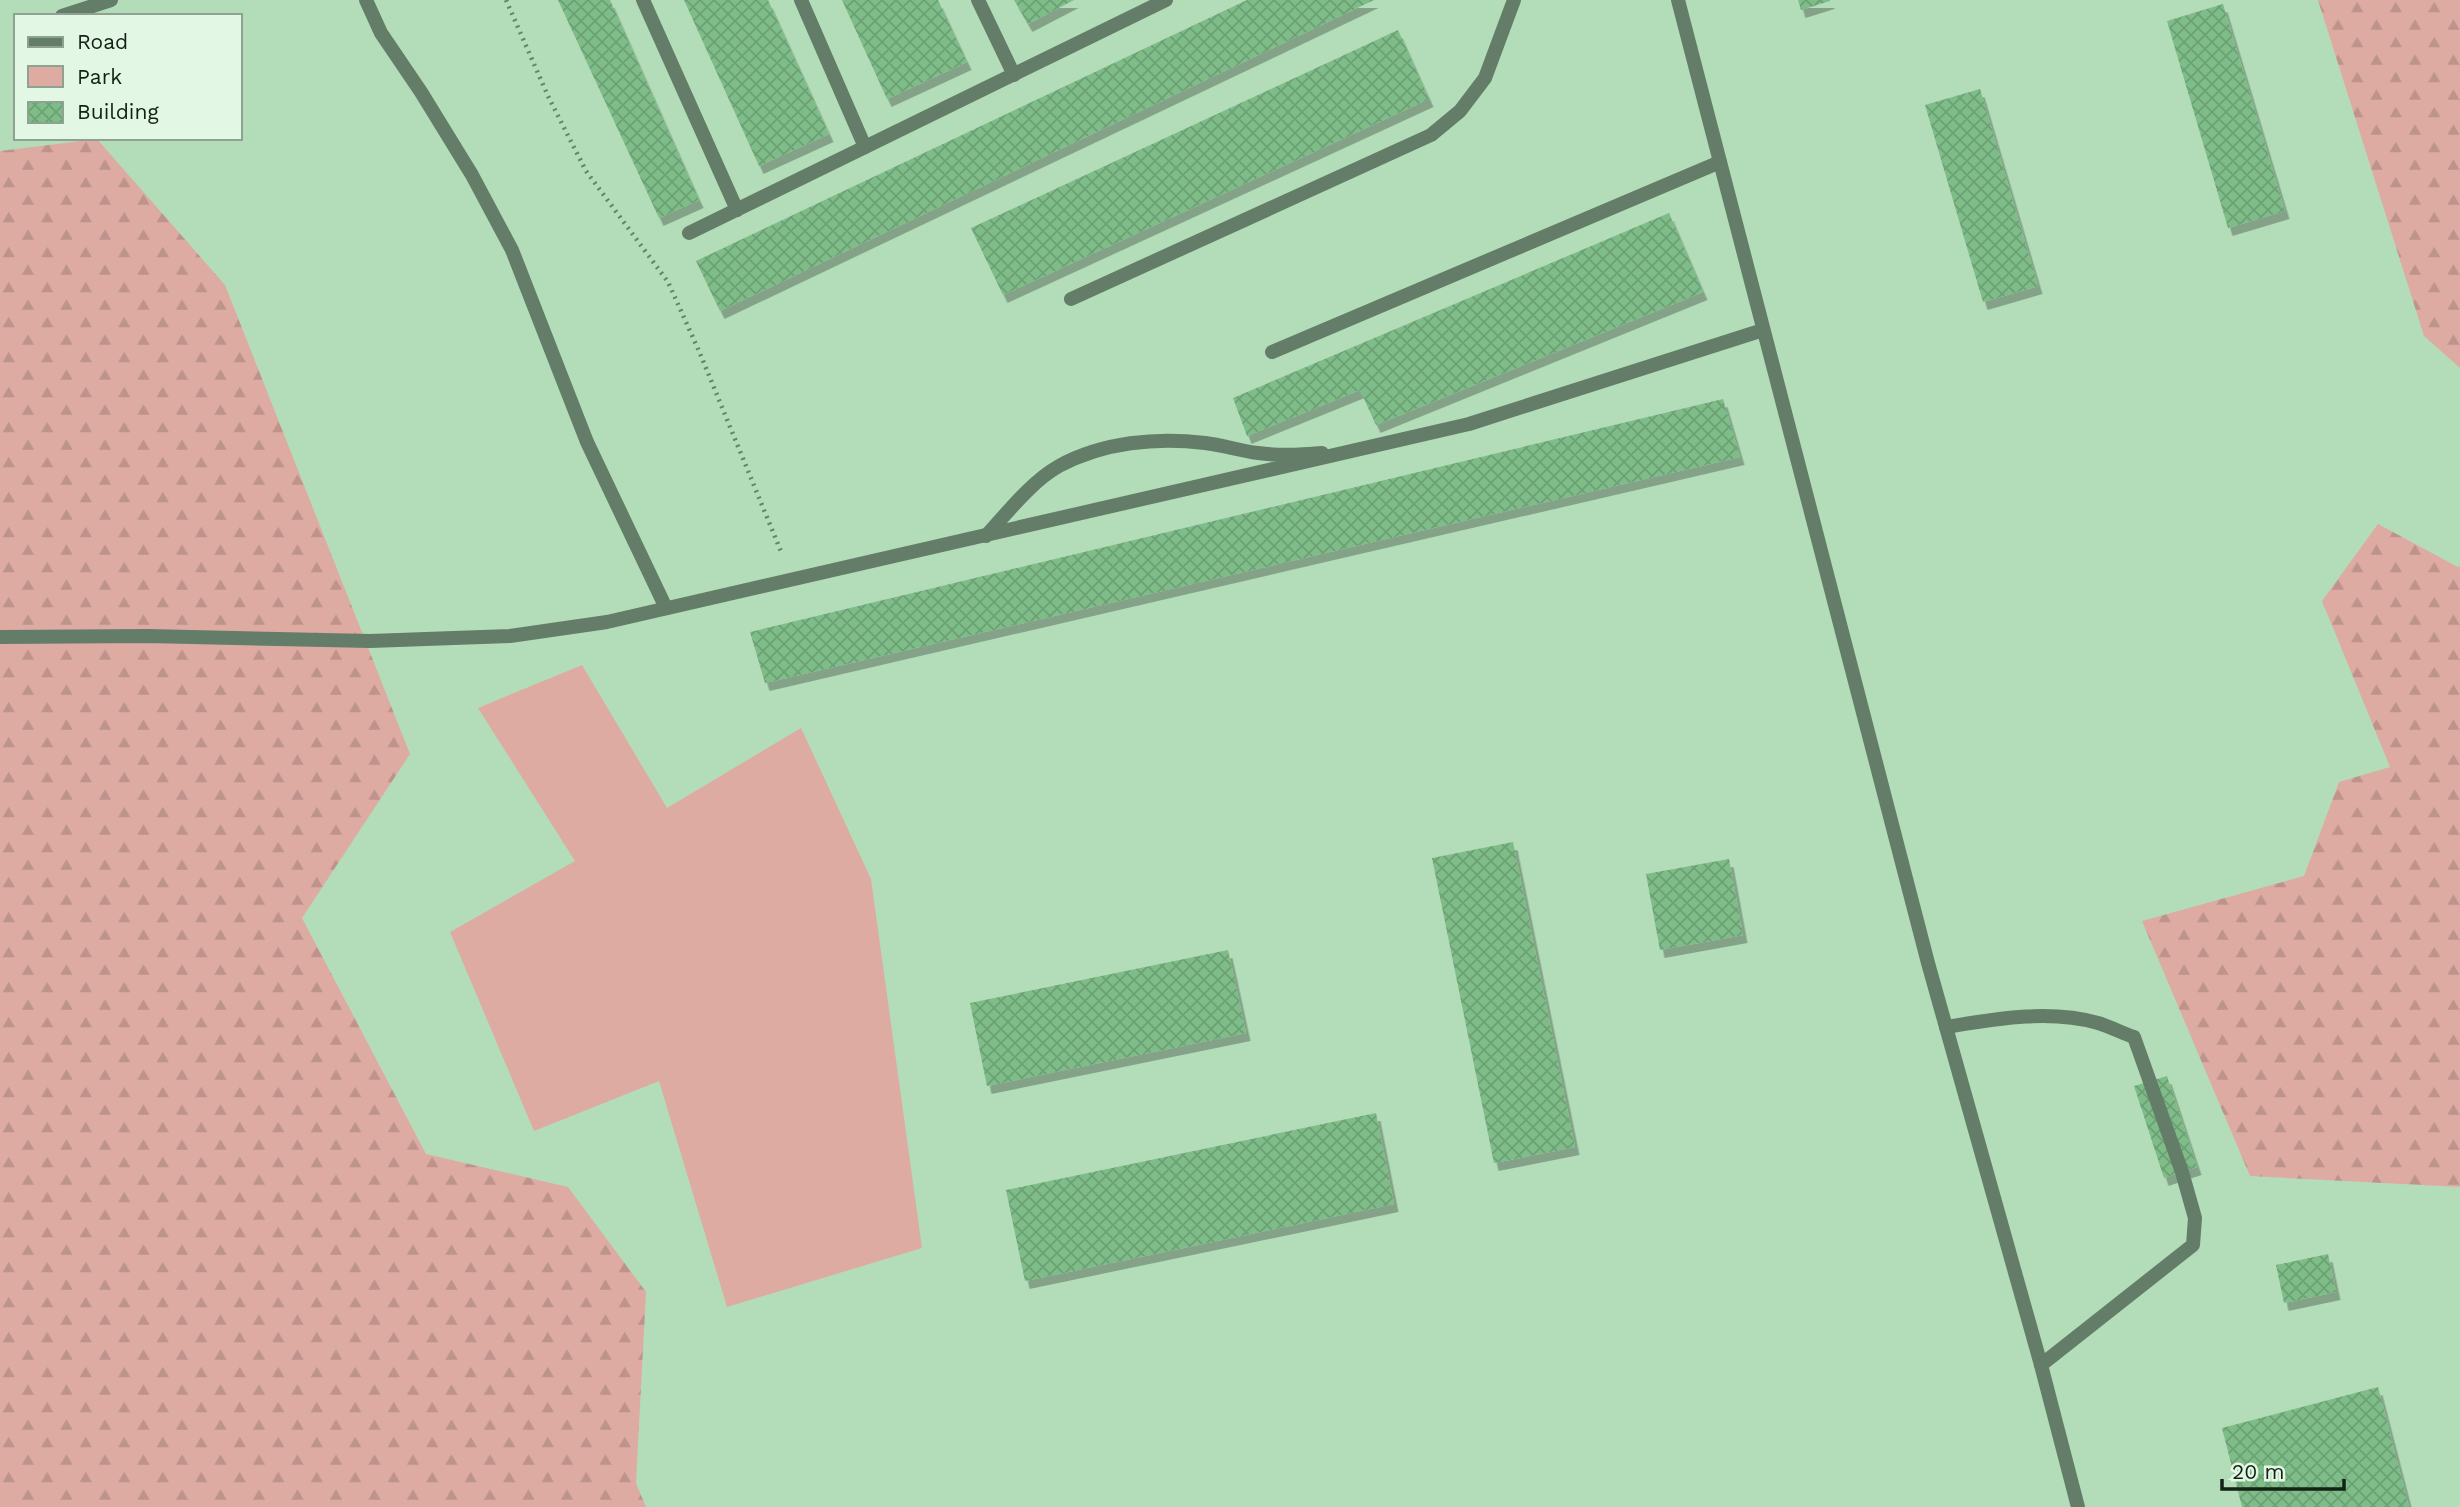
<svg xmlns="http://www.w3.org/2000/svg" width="2460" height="1507" viewBox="0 0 2460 1507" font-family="'Work Sans',sans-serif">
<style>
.forest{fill:url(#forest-firs)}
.green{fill:#deaba3}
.building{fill:url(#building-cross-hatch);filter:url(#shadow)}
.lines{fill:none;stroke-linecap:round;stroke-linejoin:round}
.path{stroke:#658369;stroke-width:4.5;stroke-dasharray:2 5;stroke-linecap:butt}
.lane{stroke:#647d68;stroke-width:14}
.street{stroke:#647d68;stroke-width:14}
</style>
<defs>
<pattern id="forest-firs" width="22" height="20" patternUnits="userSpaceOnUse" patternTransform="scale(1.75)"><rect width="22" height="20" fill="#deaba3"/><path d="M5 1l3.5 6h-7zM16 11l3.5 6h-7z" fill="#bd938b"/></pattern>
<pattern id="building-cross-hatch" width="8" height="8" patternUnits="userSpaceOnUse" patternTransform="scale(1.75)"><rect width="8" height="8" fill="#7ebc88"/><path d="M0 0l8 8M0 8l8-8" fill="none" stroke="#6ca174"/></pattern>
<filter id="shadow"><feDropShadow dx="4.5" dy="8" stdDeviation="0" flood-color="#0004"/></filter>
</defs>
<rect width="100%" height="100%" fill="#b2ddb8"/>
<g class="forest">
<polygon points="2318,0 2460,0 2460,368 2424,336"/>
<polygon points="97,139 225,285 410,754 302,918 426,1154 568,1187 646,1292 636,1483 646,1507 0,1507 0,151"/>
<polygon points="2378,524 2458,567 2460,566 2460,1187 2250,1176 2142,921 2304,876 2339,782 2390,767 2322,601"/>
</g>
<polygon class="green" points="582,665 667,808 801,728 871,879 922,1248 727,1307 659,1081 534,1131 450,932 575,861 478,708"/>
<g class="building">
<polygon points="558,0 610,0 699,200 659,218"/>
<polygon points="684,0 768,0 829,134 759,166"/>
<polygon points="842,0 938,0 967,62 887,99"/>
<polygon points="1014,0 1074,0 1028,24"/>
<polygon points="1247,0 1374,0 720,311 696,261"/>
<polygon points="1798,0 1830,0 1830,1 1801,10"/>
<polygon points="2223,4 2285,211 2228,228 2167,21"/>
<polygon points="1398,30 1429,99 1003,295 971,228"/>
<polygon points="1980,89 2038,286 1983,302 1925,105"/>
<polygon points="1669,213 1703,292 1376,425 1360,390 1247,436 1233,398"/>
<polygon points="1723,399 1740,457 765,683 750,632"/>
<polygon points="1513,842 1575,1147 1494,1163 1432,858"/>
<polygon points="1729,859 1743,935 1660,950 1646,874"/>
<polygon points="1228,950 1246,1033 987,1086 970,1003"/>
<polygon points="2167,1076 2197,1167 2164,1178 2134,1086"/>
<polygon points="1376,1113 1394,1204 1025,1281 1006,1190"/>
<polygon points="2328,1254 2336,1292 2284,1303 2276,1265"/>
<polygon points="2378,1387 2409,1507 2242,1507 2222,1428"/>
</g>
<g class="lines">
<polyline class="path" points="506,0 548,96 586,171 668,282 699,351 782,554"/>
<g class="lane">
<polyline points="366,0 381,33 421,92 472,175 512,250 587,442 666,608"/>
<polyline points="643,0 737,210"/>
<polyline points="801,0 865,147"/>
<polyline points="978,0 1014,75"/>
<polyline points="62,16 111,0"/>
<polyline points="689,233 1166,0"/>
<polyline points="1071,299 1431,135 1460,111 1485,78 1514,0"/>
<polyline points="1272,352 1720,162"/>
<path d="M986 536C1007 513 1032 481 1059 466 1103 442 1157 437 1205 443 1223 445 1240 451 1258 453 1279 456 1300 455 1322 453"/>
<path d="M1946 1027C1995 1019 2049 1009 2098 1023 2111 1027 2122 1033 2134 1037L2182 1172 2195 1218 2193 1245 2041 1365"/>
</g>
<g class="street">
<polyline points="1678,0 1928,963 2041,1365 2078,1507"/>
<polyline points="0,637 148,636 370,641 510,636 607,622 1469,424 1763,330"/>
</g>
</g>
<rect x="14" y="14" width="228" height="126" fill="#e2f7e4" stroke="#8fa291" stroke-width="2"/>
<rect x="28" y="37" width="35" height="10" fill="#647d68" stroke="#8fa291" stroke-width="2"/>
<text x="77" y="49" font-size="21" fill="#122215">Road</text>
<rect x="28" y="66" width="35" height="21" fill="#deaba3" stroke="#8fa291" stroke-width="2"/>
<text x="77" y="84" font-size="21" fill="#122215">Park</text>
<rect x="28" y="102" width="35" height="21" fill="url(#building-cross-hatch)" stroke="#8fa291" stroke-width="2"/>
<text x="77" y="119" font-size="21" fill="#122215">Building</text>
<path d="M2222 1479v10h122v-10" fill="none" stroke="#122215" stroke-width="3.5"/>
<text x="2232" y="1479" font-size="21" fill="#122215" stroke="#e2f7e4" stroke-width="5" paint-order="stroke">20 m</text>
</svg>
